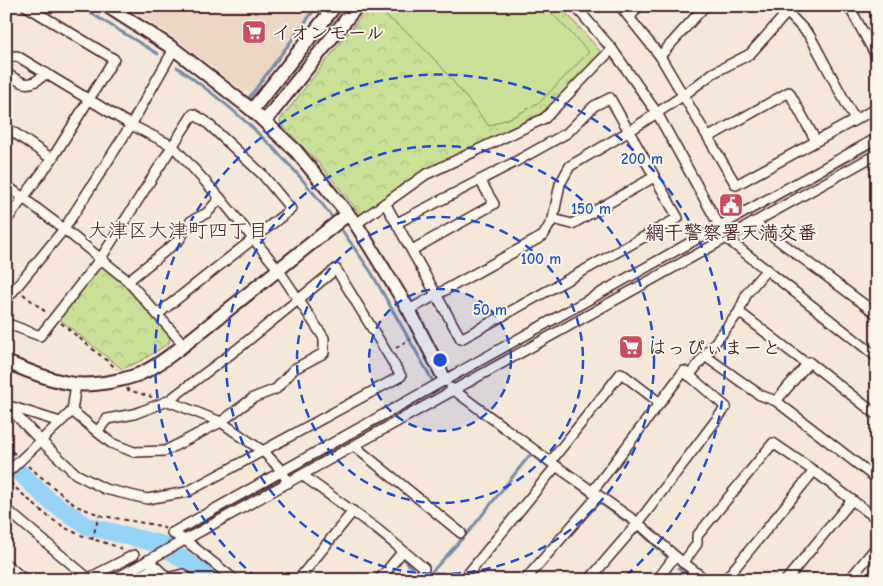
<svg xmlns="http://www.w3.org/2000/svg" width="883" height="586" viewBox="0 0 883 586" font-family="'Comic Neue','Klee One',sans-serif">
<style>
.built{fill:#eed7c2}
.park{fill:url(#park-crowns);stroke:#8a8060}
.pitch{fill:#c9e096;stroke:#8a8060}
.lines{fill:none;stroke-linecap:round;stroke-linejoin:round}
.stream{stroke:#788ca5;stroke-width:3}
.river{stroke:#96d4f7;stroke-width:18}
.street-casing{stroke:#4a1f2b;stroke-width:12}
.secondary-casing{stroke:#4a1f2b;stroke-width:16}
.path{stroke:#4a1f2b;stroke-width:2;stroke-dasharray:4 4;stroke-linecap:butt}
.street{stroke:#fbf7ec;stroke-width:9}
.secondary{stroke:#fbf7ec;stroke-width:12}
.ring{fill:none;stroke:#1d4ed8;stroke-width:2.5;stroke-dasharray:9 6}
.labels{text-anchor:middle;stroke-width:4;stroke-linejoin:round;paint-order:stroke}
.poi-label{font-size:19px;font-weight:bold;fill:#4a1f2b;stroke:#fbf7ec;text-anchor:start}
.neighbourhood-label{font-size:20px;fill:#4a1f2b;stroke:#fbf7ec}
.centre{fill:#1d4ed8;stroke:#fbf7ec;stroke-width:2.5}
.ring-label{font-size:15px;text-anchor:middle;font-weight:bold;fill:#1d4ed8;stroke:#fbf7ec;stroke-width:4;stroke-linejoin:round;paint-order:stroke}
</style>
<defs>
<pattern id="park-crowns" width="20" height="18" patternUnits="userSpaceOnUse" patternTransform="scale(1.25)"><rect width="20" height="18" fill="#c9e096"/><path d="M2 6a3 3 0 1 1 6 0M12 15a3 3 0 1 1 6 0" fill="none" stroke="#aec081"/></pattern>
</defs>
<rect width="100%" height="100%" fill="#f5e8d9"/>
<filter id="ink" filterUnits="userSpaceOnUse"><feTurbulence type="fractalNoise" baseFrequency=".02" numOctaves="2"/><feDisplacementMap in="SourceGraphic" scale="10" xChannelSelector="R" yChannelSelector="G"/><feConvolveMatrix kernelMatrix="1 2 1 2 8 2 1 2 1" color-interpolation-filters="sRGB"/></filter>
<g filter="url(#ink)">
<polygon class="built" points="125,6 320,6 254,90 244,92 175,38"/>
<g class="park">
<polygon points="369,6 560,6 602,53 547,109 525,124 504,132 422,172 361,215 323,168 281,124 280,120"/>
<polygon points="105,266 155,317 170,335 169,343 141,361 122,369 59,319 99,267"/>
</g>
<polygon class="pitch" points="381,6 545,6 589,52 541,101 517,115 489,126 440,65 408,33 378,10"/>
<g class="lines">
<g class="stream">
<polyline points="79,6 158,54"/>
<path d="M177 67C197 82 218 97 237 114 273 145 307 182 335 221"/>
<polyline points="246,102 317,6"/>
<polyline points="339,226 371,272 435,385"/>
<polyline points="623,285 877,144"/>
<polyline points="303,481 344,511"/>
<polyline points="574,484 590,496"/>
<polyline points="599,502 631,525"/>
<polyline points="362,524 393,548"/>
<polyline points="640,532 666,556"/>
<polyline points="160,544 185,532 607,294"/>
<polyline points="405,560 418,575 428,576 471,529 529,456 534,456 551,468"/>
<polyline points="678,568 697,580"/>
</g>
<polyline class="river" points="6,460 50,501 87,526 160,544 214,580"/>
<defs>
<g id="street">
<polyline points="575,6 612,49 657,113 726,238 877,357"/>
<polyline points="620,6 660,56 736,185 877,108"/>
<polyline points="857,6 851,10 874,52 877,51"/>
<polyline points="787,12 810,36 855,120"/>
<polyline points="630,17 639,6"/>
<polyline points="660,56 705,6"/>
<polyline points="6,57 17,56 131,125 173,146 220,198 278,269 324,338 324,353 294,369 276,389 253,398 221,422 165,451 134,452 111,443 72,411 76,384"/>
<path d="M6 73C24 85 30 89 46 73"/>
<polyline points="6,127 52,159"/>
<polyline points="709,137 789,92 816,141"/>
<polyline points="6,185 64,229 128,281 184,345"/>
<polyline points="385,203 461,339 678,218 610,98 594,106 567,133 515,162 397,223"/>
<polyline points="553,219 572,224 654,177"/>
<polyline points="6,221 52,159 114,59 26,6"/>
<polyline points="754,222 877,314"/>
<polyline points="356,224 425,175 545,118 612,49"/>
<polyline points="412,250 494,204 480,180"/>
<polyline points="128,281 179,240 191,221 207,213 220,198"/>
<polyline points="6,300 64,229 131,125 174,49"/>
<polyline points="409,310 543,236 553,219 560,184 570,166 628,132 684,95 713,73 750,54 793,6"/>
<polyline points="739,312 807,364"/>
<polyline points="6,323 40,336 101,258 193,114 205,121 262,174 291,209 158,314"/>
<polyline points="705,356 760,395 776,401 877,479"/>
<polyline points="689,376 739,312 747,293 767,269"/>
<polyline points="451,388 556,466 638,523 675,556 706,580"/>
<polyline points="168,401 221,422 264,452 282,471 288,483"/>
<polyline points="776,401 809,362 877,415"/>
<polyline points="6,405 41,441 76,474 105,489 147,499 187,492 401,376 336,269 240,347 168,401 134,414 107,419 97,432"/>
<polyline points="6,405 60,422"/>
<polyline points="354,446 461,533"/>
<polyline points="551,461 621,373 660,403"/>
<polyline points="6,474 72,411"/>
<polyline points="302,475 377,529 424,568 420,580"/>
<polyline points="6,509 88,578"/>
<polyline points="148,560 170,580"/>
<polyline points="683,563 697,544 697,536 773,443 814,471 877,519"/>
<polyline points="6,564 25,580"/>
<polyline points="167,578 183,574 191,580"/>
<polyline points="85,580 134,555"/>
<polyline points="113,580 877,154"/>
<polyline points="133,580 155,567"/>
<polyline points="235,580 185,540 172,533 877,138"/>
<polyline points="298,580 353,511"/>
<polyline points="379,580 403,551"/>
<polyline points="463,580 556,466"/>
<polyline points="525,580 598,496"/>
<polyline points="589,580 638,523 726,407 684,371 592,492"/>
<polyline points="657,580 675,556"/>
<polyline points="725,580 814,471"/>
<polyline points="786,580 852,500"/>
<polyline points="849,580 877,546"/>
</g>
<g id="secondary">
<polyline points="107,6 174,49 252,110 296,151 356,224 409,310 445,380"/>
<polyline points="252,110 335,6"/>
<polyline points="265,121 357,6"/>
<path d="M6 362C28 371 52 381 75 384 95 386 129 380 146 371 160 364 172 354 184 345L348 214"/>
</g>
</defs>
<use href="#street" class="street-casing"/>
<use href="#secondary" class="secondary-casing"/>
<g class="path">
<polyline points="23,294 47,313"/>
<polyline points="61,323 117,369"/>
<polyline points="396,348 411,339"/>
<polyline points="127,388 128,390 152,397"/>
<polyline points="6,446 15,454"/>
<polyline points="28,466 76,506 103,516 161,526 165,529"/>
<path d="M10 483C30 500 49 521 74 532 90 540 108 542 124 550"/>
<polyline points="92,540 99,516"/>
</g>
<use href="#street" class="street"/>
<use href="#secondary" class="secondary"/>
</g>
</g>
<circle cx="440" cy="360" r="71" fill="#1d4ed8" fill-opacity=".12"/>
<g class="ring">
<circle cx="440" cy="360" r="71"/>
<circle cx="440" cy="360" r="143"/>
<circle cx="440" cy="360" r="214"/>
<path d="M257 578A285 285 0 1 1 623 578"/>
</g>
<defs>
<symbol id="supermarket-square" viewBox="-11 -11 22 22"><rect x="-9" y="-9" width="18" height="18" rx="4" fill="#d1495b" stroke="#fbf7ec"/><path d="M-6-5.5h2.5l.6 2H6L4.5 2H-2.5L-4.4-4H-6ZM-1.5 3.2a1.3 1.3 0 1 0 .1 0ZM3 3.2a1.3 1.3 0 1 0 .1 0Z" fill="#fff"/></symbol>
<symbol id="civic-square" viewBox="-11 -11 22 22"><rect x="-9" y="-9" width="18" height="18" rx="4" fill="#d1495b" stroke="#fbf7ec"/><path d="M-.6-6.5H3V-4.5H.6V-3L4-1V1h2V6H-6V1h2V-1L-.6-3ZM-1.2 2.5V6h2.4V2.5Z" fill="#fff"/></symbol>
</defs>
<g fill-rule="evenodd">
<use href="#supermarket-square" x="240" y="18" width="28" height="28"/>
<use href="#civic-square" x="717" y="191" width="28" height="28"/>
<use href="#supermarket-square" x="617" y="333" width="28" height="28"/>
</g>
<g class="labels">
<g class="poi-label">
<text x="272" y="39">イオンモール</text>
<text x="731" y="239" text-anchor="middle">網干警察署天満交番</text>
<text x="648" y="354">はっぴぃまーと</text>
</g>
<g class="neighbourhood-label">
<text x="178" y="237">大津区大津町四丁目</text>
</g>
</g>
<circle cx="440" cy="360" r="8" class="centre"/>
<g class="ring-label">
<text x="642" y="164">200 m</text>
<text x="591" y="214">150 m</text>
<text x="541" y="264">100 m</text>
<text x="490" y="315">50 m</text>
</g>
<rect width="883" height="586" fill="none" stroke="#fbf7ec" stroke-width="25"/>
<rect x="12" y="12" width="858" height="561" fill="none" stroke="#4a1f2b" stroke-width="2" filter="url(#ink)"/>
</svg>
